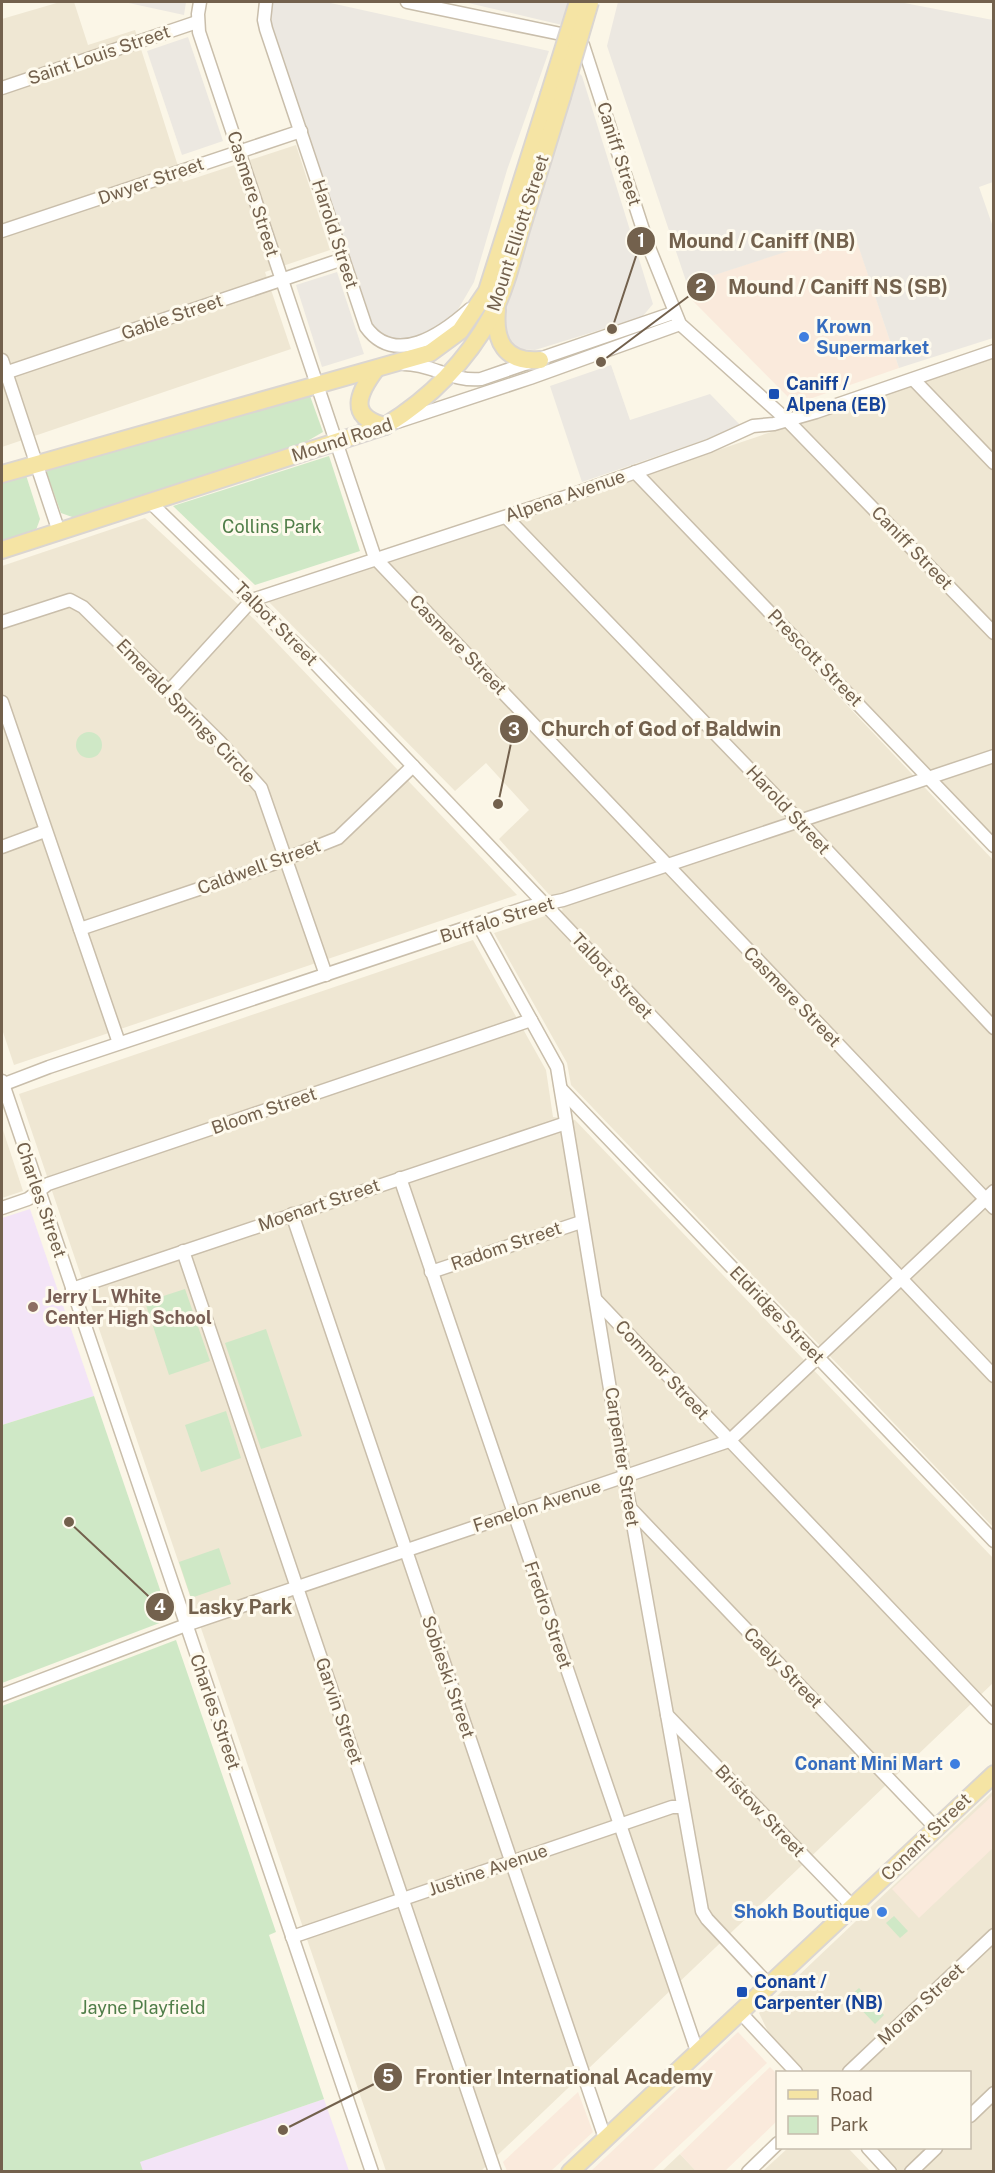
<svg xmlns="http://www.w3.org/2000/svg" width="995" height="2173" viewBox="0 0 995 2173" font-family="'Public Sans',sans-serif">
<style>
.residential{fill:#efe7d3}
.commercial{fill:#faeadc}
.industrial{fill:#ece8e1}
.education{fill:#f3e4f7}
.green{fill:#cfe8c6}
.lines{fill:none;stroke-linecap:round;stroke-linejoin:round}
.minor-casing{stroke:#c9beab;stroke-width:15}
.major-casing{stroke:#dbd6d1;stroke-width:20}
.minor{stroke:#fff;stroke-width:12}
.major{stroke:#f5e4a4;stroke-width:16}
.major-bridge-casing{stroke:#dbd6d1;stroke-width:20;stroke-linecap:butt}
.major-bridge{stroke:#f5e4a4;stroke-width:16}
.shop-dot{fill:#3f7fe0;stroke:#fefaed;stroke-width:2}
.transit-dot{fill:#1a4fb4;stroke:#fefaed;stroke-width:2}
.education-dot{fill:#8d6e63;stroke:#fefaed;stroke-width:2}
.labels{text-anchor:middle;stroke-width:6;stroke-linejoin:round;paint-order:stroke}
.street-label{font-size:18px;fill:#73614d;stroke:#fefaed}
.shop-label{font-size:18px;font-weight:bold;fill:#366cbe;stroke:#fefaed;text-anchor:end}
.transit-label{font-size:18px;font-weight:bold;fill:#164399;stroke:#fefaed;text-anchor:start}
.park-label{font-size:18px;fill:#507e49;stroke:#fefaed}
.education-label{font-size:18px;font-weight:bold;fill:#785e54;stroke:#fefaed;text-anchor:start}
.leader{fill:none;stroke:#73614d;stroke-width:2}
.callout-dot{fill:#73614d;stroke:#fefaed;stroke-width:2}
.mark-label{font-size:18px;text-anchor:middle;font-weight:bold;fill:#fff}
.callout-label{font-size:20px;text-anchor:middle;font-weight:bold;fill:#73614d;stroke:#fefaed;stroke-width:6;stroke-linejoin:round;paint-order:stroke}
</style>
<rect width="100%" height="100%" fill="#fbf6e7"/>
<g class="residential">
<polygon points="60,2 74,2 88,45 135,30 183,182 296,145 330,250 265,272 291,349 2,447 2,19"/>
<polygon points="993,357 993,837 647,474"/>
<polygon points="633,478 993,860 993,1527 571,1085 567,1063 494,933 563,910 499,839 529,810 486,763 455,791 265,598"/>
<polygon points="145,518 255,620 517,895 14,1065 2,1029 2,566"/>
<polygon points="473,940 546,1070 553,1117 575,1120 993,1558 993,1683 481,2171 386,2171 19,1094"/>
<polygon points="2,1127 23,1191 2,1198"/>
<polygon points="993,1791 993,2171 890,2171 868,2148 970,2148 970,2072 797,2072 779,2054 759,2013"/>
<polygon points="788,2148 848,2148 870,2171 763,2171"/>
<polygon points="680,2154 696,2171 661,2172"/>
</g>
<g class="commercial">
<polygon points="853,229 899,368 795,404 692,300 687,284"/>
<polygon points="993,1795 993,1848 919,1918 892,1889"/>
<polygon points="738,2032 767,2063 652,2171 591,2171"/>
<polygon points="770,2067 777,2074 777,2121 725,2171 696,2171 680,2154"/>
<polygon points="578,2092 593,2132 551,2171 507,2171 503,2162"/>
</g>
<g class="industrial">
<polygon points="124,2 186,2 184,15"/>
<polygon points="272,2 326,2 549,51 507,170 474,282 456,313 434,332 409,342 394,342 375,331 269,17"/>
<polygon points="464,2 568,2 562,25"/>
<polygon points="618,2 899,2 993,20 993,182 979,187 993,227 993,338 899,368 853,230 687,284 607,46"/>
<polygon points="188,37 223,141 182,155 147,51"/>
<polygon points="578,72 582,76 653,304 642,317 535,350 518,349 505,336 503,312"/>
<polygon points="337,272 364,354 322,367 296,285"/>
<polygon points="611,365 630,420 710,394 742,427 582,482 550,386"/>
</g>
<g class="education">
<polygon points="30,1209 94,1396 2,1425 2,1218"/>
<polygon points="324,2099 349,2171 143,2172 139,2162"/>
</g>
<g class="green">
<polygon points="309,393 323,432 304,443 75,518 61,513 46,471 49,467"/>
<polygon points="329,456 360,551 255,585 173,506"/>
<polygon points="25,472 40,519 36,530 2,542 2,479"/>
<circle cx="89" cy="745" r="13"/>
<polygon points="185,1289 210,1361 169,1375 145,1302"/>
<polygon points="266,1329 302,1436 261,1449 225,1343"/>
<polygon points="94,1396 170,1619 2,1683 2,1425"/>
<polygon points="226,1411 241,1458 201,1472 185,1425"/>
<polygon points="219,1548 231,1584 191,1598 179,1562"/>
<polygon points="176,1640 276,1932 269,1935 324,2099 140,2162 143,2171 2,2171 2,1706"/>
<polygon points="894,1916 908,1931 900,1938 886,1923"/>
<polygon points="859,1988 884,2015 875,2024 849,1997"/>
</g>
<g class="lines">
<defs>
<g id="minor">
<polyline points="200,2 198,14 199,32 375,558 994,1208"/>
<path d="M266 2 264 20 266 29 366 327C395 367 442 334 470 309"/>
<polyline points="407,2 561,34 583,45 648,245 680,324 787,420 994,633"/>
<polyline points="2,88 197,22"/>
<polyline points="2,231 301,131"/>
<polyline points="2,360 59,532"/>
<path d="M404 364C432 364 452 382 481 379L673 313"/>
<polyline points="2,374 343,259"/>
<polyline points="914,380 994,463"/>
<polyline points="397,422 530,378 680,324"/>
<polyline points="635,472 994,846"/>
<polyline points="151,503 313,661 994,1376"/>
<polyline points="506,517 788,809 994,1028"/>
<polyline points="2,622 70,600 83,607 219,741 261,788 326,975"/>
<polyline points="169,691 252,600 571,495 709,446 753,426 774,424 816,412 994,351"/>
<polyline points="2,702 119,1043"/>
<polyline points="2,847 45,831"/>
<polyline points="478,924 557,1067 623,1468 702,1911 707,1919 768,1984"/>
<polyline points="80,929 270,865 338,838 413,766"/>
<polyline points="2,1081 372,2172"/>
<polyline points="2,1085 49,1067 528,907 563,900 994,756"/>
<polyline points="561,1089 994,1541"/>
<polyline points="400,1178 697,2051"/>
<polyline points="2,1208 28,1199 48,1184 531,1020"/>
<polyline points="292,1214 605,2138"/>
<polyline points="183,1251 495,2172"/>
<polyline points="431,1272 581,1222"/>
<polyline points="72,1289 566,1123"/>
<polyline points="596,1300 994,1718"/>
<polyline points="631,1509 935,1827"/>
<polyline points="2,1695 186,1625 729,1441 994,1191"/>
<polyline points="667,1715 853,1907"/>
<polyline points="292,1937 672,1807 681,1807 682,1805"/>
<polyline points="739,2011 796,2072"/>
<polyline points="849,2072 994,1935"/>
<polyline points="970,2116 994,2093"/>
<polyline points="868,2148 890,2172"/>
<polyline points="748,2172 778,2143"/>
<polyline points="911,2172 936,2148"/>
</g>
<g id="major">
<path d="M497 310C494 341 505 363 540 360"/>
<path d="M376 369C358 393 347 417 385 426"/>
<polyline points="2,474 430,353 460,331 487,291 549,95"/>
<path d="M2 550 385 426C429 399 466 362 492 315 505 290 512 261 520 233 534 187 548 142 562 97"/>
<polyline points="570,2172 994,1774"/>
</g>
</defs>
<use href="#minor" class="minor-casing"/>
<use href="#major" class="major-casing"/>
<use href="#minor" class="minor"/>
<use href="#major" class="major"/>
<defs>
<g id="major-bridge">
<polyline points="549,95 578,2"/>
<polyline points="562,97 590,2"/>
</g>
</defs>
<use href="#major-bridge" class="major-bridge-casing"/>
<use href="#major-bridge" class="major-bridge"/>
</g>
<g class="shop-dot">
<circle cx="804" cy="337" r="6"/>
<circle cx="955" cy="1764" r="6"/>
<circle cx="882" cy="1912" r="6"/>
</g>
<g class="transit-dot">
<rect x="768" y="388" width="12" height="12" rx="3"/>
<rect x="736" y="1986" width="12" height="12" rx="3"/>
</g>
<circle class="education-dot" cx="33" cy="1307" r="6"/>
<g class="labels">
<g class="street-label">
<text transform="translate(99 55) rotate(-19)" y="6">Saint Louis Street</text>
<text transform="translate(619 154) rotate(72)" y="6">Caniff Street</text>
<text transform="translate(151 181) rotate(-19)" y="6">Dwyer Street</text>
<text transform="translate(253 194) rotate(72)" y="6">Casmere Street</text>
<text transform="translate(518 233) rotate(-72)" y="6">Mount Elliott Street</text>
<text transform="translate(335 234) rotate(72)" y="6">Harold Street</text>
<text transform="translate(172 317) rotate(-19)" y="6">Gable Street</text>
<text transform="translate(342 440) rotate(-18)" y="6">Mound Road</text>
<text transform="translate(565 496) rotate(-19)" y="6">Alpena Avenue</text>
<text transform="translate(912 548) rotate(46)" y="6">Caniff Street</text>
<text transform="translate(276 624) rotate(45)" y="6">Talbot Street</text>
<text transform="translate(458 645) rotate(46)" y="6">Casmere Street</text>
<text transform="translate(815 658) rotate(46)" y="6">Prescott Street</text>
<text transform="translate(186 711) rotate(46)" y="6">Emerald Springs Circle</text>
<text transform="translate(788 810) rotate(47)" y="6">Harold Street</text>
<text transform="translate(259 867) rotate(-20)" y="6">Caldwell Street</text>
<text transform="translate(497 920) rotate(-17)" y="6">Buffalo Street</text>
<text transform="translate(612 976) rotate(47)" y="6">Talbot Street</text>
<text transform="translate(792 997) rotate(46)" y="6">Casmere Street</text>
<text transform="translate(264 1111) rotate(-19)" y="6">Bloom Street</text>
<text transform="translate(41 1200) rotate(71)" y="6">Charles Street</text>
<text transform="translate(319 1205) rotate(-19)" y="6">Moenart Street</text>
<text transform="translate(506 1246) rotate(-19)" y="6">Radom Street</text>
<text transform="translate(777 1315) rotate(46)" y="6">Eldridge Street</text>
<text transform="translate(662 1370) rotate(47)" y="6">Commor Street</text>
<text transform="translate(622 1457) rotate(81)" y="6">Carpenter Street</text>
<text transform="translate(537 1506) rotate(-18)" y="6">Fenelon Avenue</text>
<text transform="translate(548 1615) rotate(71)" y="6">Fredro Street</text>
<text transform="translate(783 1668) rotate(46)" y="6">Caely Street</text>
<text transform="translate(448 1677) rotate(71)" y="6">Sobieski Street</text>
<text transform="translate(339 1711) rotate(71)" y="6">Garvin Street</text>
<text transform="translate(215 1712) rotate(71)" y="6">Charles Street</text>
<text transform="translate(760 1811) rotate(46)" y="6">Bristow Street</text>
<text transform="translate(926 1837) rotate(-44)" y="6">Conant Street</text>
<text transform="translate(488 1870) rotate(-19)" y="6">Justine Avenue</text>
<text transform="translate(921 2004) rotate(-43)" y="6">Moran Street</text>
</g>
<g class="shop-label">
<text x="816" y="333" text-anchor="start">Krown<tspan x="816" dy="21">Supermarket</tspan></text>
<text x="943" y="1770">Conant Mini Mart</text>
<text x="870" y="1918">Shokh Boutique</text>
</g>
<g class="transit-label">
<text x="786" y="390">Caniff /<tspan x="786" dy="21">Alpena (EB)</tspan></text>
<text x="754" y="1988">Conant /<tspan x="754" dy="21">Carpenter (NB)</tspan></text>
</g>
<g class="park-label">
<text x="272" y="533">Collins Park</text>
<text x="143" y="2014">Jayne Playfield</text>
</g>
<g class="education-label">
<text x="45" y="1303">Jerry L. White<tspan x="45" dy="21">Center High School</tspan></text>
</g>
</g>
<path class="leader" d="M612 329L641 241M601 362L701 287M498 804L514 729M69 1522L160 1607M283 2130L388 2077"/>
<g class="callout-dot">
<circle cx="612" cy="329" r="6"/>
<circle cx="601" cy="362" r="6"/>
<circle cx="498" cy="804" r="6"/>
<circle cx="69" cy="1522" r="6"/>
<circle cx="283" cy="2130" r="6"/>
<circle cx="641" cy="241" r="15"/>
<circle cx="701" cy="287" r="15"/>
<circle cx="514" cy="729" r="15"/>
<circle cx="160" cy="1607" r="15"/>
<circle cx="388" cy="2077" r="15"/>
</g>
<g class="mark-label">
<text x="641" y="247">1</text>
<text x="701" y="293">2</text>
<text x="514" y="736">3</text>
<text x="160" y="1613">4</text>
<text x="388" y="2083">5</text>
</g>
<g class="callout-label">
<text x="762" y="248">Mound / Caniff (NB)</text>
<text x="838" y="294">Mound / Caniff NS (SB)</text>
<text x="661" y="736">Church of God of Baldwin</text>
<text x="240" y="1614">Lasky Park</text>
<text x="564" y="2084">Frontier International Academy</text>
</g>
<rect width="995" height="2173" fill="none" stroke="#73614d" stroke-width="6"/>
<rect x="776" y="2071" width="195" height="78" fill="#fefaed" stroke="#c6bdad" stroke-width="1.5"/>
<rect x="788" y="2090" width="30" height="9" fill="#f5e4a4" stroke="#c6bdad" stroke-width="1.5"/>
<text x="830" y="2101" font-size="18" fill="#73614d">Road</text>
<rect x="788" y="2116" width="30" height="18" fill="#cfe8c6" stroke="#c6bdad" stroke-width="1.5"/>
<text x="830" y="2131" font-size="18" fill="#73614d">Park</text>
</svg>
